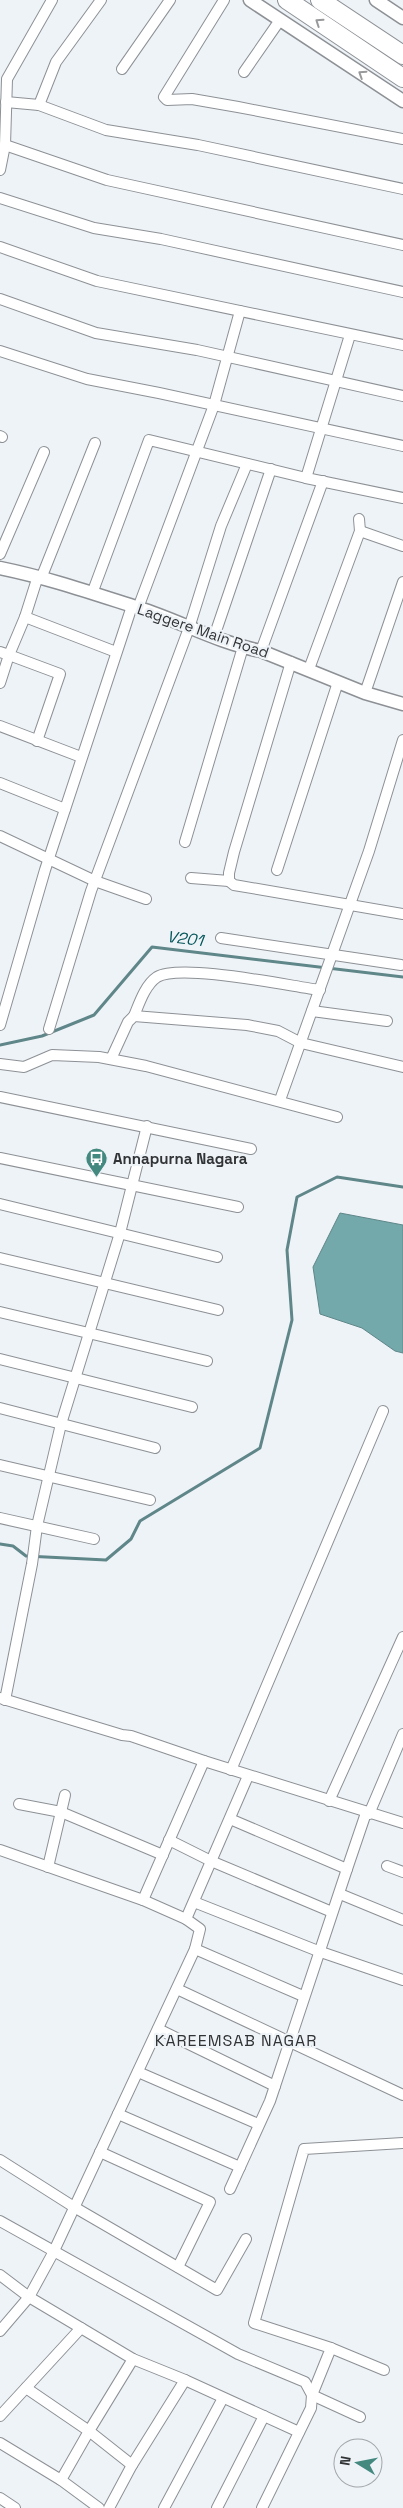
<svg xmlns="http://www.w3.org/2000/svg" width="403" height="2508" viewBox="0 0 403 2508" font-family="'Space Grotesk',sans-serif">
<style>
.water{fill:#73a9ab;stroke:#5f8688}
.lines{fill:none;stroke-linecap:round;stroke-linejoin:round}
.stream{stroke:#5f8688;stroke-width:3}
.minor-casing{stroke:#8d9196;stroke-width:12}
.tertiary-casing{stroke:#8d9196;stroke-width:15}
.trunk-casing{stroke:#8d9196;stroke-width:20}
.minor{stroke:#fff;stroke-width:10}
.tertiary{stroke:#fff;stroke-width:12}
.trunk{stroke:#fff;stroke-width:18}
.oneway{stroke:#98999a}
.labels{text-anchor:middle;stroke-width:4.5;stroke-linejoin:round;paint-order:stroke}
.street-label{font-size:15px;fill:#313335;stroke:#eef3f8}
.poi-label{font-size:15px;font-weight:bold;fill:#313335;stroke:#eef3f8;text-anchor:start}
.water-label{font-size:16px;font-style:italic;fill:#04565a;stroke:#eef3f8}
.neighbourhood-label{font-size:16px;letter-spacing:1px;fill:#313335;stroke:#eef3f8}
</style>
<rect width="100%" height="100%" fill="#eef3f8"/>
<polygon class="water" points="340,1213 403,1225 403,1353 395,1351 362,1328 320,1314 313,1267"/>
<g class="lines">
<g class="stream">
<polyline points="0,1045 42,1036 94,1015 152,947 403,977"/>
<polyline points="0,1544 13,1546 26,1556 106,1560 131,1539 140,1521 260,1448 292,1320 287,1250 297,1197 337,1177 403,1187"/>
</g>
<defs>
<g id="minor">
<polyline points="224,0 164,97 167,100 192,99 238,107 403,139"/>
<polyline points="122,69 170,0"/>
<polyline points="244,72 280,20"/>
<polyline points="6,102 39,105 106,130 198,145 403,189"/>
<polyline points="39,105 56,62 101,0"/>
<polyline points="5,145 107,180 403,245"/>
<polyline points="0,170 5,145 7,79 52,0"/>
<polyline points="0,198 94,228 161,239 403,292"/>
<polyline points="0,247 97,281 403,345"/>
<polyline points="0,299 96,333 197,350 403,396"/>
<polyline points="0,351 87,379 159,393 403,446"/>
<polyline points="0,436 2,437"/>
<polyline points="306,478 350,335"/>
<polyline points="360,531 403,546"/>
<polyline points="0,554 44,452"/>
<polyline points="42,576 95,443"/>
<polyline points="93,591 149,440 306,478 403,498"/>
<polyline points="138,608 214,405 240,311"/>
<polyline points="25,617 116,652"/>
<polyline points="214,637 271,469"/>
<polyline points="261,651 323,481"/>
<polyline points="0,652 9,655 0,683"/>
<polyline points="291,662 234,852 229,873 229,881 234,885 403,914"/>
<polyline points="309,669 360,531 359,519"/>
<polyline points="365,693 403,582"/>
<polyline points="0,726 81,757"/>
<polyline points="37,741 60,674 9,655 25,617 38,576"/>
<polyline points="0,783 65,809"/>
<polyline points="0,836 95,881 146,899"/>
<polyline points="185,842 243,647"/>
<polyline points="277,870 338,682"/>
<polyline points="191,878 229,881"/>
<polyline points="221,938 401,965"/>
<polyline points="312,1011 387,1021"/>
<path d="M134 1016C139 1004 145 985 157 977 181 963 289 986 320 990"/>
<polyline points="0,1025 45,870 132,606"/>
<polyline points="49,1029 91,891 189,628 221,526 247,464"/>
<polyline points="111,1059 128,1022 134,1016 247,1025 278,1031 301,1043 403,1067"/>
<polyline points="0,1064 24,1067 52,1055 99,1057 146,1066 337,1117"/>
<polyline points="0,1097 251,1149"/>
<polyline points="280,1100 369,851 403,740"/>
<polyline points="0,1158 238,1207"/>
<polyline points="0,1204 217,1257"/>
<polyline points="0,1258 218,1310"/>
<polyline points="0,1312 207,1361"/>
<polyline points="0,1359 192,1407"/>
<polyline points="0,1408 155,1448"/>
<polyline points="0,1465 150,1500"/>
<polyline points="0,1518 94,1539"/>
<polyline points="0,1698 122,1735 131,1736 204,1761"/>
<polyline points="5,1700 32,1564 37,1526 61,1424 120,1233 147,1126"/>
<polyline points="231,1770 383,1411"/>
<polyline points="329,1801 403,1637"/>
<polyline points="19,1804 61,1812 163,1855"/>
<polyline points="369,1814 403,1734"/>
<polyline points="230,1819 347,1869 366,1813"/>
<polyline points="169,1840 211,1861 332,1912"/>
<polyline points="0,1850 143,1900 204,1761 403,1823"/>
<polyline points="387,1866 403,1872"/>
<polyline points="48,1867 65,1795"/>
<polyline points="340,1894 403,1920"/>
<polyline points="143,1900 186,1919 248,1776"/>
<polyline points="194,1902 318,1951 403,1980"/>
<polyline points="195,1949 303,1996"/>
<polyline points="177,1989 403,2095"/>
<polyline points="158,2029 275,2086"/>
<polyline points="138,2072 258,2124"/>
<polyline points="118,2114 240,2167"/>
<polyline points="100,2152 210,2202 178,2267"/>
<polyline points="0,2160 74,2207 217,2290 246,2239"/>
<polyline points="230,2189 270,2101 347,1869"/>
<polyline points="0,2221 238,2354 305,2382 312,2395 311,2408 262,2508"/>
<polyline points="0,2275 29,2297 133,2359 185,2380 299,2432"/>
<polyline points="0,2331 29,2297 53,2253 195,1949 200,1929 186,1919"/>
<polyline points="331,2348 384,2370"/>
<polyline points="26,2388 89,2431 61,2480"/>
<polyline points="0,2416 81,2328"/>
<polyline points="360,2417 312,2395 331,2348 254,2323 304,2149 403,2143"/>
<polyline points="0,2443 61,2480 99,2508"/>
<polyline points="132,2465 89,2431 133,2359"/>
<polyline points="0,2498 15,2508"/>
<polyline points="109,2508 132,2465 185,2380"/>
<polyline points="164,2508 223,2398"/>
<polyline points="217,2508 264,2416"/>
</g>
<g id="tertiary">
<polyline points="250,0 403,101"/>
<polyline points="376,0 403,18"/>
<path d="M0 568C49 578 92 593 139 608 180 621 218 643 261 651L365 693 403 704"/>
</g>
<g id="trunk">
<polyline points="287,0 403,78"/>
<polyline points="320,0 403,55"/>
</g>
</defs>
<use href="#minor" class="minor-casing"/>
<use href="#tertiary" class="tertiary-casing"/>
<use href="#trunk" class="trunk-casing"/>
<use href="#minor" class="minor"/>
<use href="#tertiary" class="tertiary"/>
<use href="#trunk" class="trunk"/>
</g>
<defs><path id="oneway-chevron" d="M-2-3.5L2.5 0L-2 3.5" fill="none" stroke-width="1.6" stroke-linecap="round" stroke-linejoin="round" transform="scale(1.25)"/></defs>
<g class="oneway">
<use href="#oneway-chevron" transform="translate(319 22) rotate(-146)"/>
<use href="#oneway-chevron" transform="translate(362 74) rotate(-147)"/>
</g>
<defs>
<symbol id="bus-pin" viewBox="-11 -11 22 30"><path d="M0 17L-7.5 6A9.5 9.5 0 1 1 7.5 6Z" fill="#44897f" stroke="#eef3f8"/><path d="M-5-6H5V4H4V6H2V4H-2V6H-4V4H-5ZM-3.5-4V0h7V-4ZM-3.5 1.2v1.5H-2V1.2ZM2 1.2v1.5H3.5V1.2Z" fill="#fff"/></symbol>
</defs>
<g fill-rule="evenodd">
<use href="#bus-pin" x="84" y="1146" width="25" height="34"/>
</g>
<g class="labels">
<g class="street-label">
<text transform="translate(203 631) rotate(19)" y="5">Laggere Main Road</text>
</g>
<g class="poi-label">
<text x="113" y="1164">Annapurna Nagara</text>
</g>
<g class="water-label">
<text transform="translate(185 938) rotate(7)" y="6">V201</text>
</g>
<g class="neighbourhood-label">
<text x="236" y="2046">KAREEMSAB NAGAR</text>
</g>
</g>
<g transform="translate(358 2463) rotate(280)"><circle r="24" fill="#eef3f8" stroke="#a2a6aa"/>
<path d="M0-4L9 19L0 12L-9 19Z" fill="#44897f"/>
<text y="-8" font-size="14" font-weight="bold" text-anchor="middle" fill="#313335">N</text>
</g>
</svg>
